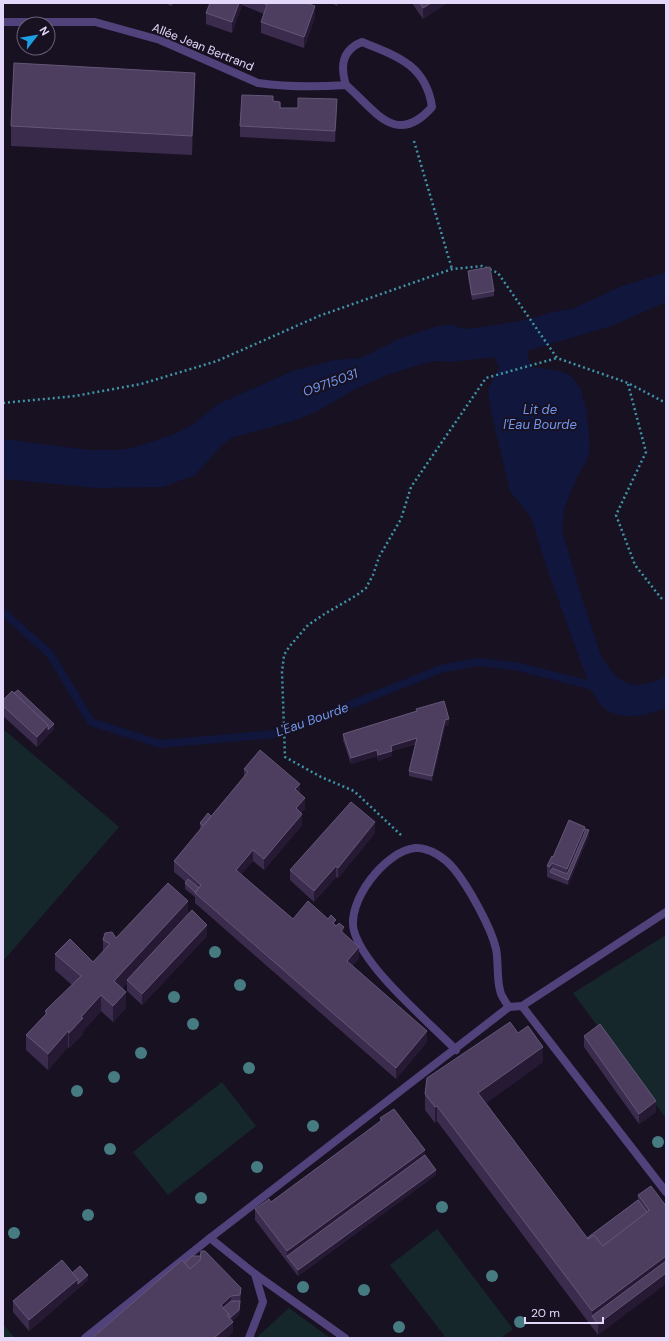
<svg xmlns="http://www.w3.org/2000/svg" width="669" height="1341" viewBox="0 0 669 1341" font-family="'DM Sans',sans-serif">
<style>
.grass{fill:#15272b}
.water{fill:#10163c}
.lines{fill:none;stroke-linecap:round;stroke-linejoin:round}
.stream{stroke:#10163c;stroke-width:8}
.path{stroke:#3e95a7;stroke-width:2.5;stroke-dasharray:2 3;stroke-linecap:butt}
.service{stroke:#51427b;stroke-width:8}
.minor{stroke:#51427b;stroke-width:8}
.tree{fill:#467b81}
.wall{fill:#3b2c4d}
.shaded-wall{fill:#251934}
.building{fill:#4d3e60;stroke:#645678}
.labels{text-anchor:middle;stroke-width:4;stroke-linejoin:round;paint-order:stroke}
.street-label{font-size:12px;fill:#e3d7fa;stroke:#181122}
.water-label{font-size:13px;font-style:italic;fill:#7197ed;stroke:#181122}
</style>
<rect width="100%" height="100%" fill="#181122"/>
<g class="grass">
<polygon points="3,729 119,827 3,961"/>
<polygon points="666,935 666,1118 573,993"/>
<polygon points="222,1082 256,1126 168,1195 133,1152"/>
<polygon points="437,1229 513,1329 501,1338 446,1338 390,1265"/>
<polygon points="289,1308 330,1338 256,1338"/>
<polygon points="3,1324 15,1338 3,1338"/>
</g>
<path class="water" d="M666 272V302L614 325 527 351 531 367 560 371 571 376 581 390 586 408 590 448 587 461 577 477 564 509 562 531 581 595 601 656C621 687 632 691 666 677V708C646 716 615 723 599 703 596 699 594 694 591 690L549 574 531 518 510 491 491 412 488 389 499 368 495 357 449 362 432 361 387 375 353 390 320 410 296 420 231 438 222 445 195 475 163 487 97 488 3 479V439L89 450H121L139 446 175 434 192 425 218 404 293 371 335 360 361 358 399 339 438 326 451 325 465 329 490 326 531 319 552 312 572 309 620 287Z"/>
<g class="lines">
<polyline class="stream" points="3,612 50,654 91,722 160,744 277,734 441,669 476,662 515,666 598,687"/>
<g class="path">
<polyline points="414,141 452,269"/>
<polyline points="628,384 646,452 616,515 635,565 661,598 666,599"/>
<polyline points="3,403 75,396 141,384 217,361 319,316 452,269 482,266 498,273 557,358 628,383 666,403"/>
<polyline points="401,835 354,791 321,777 285,757 282,672 284,655 289,647 308,625 326,613 357,595 366,588 373,575 379,557 401,519 411,487 486,378 557,358"/>
</g>
<g class="service">
<polyline points="522,1006 666,912"/>
<path d="M456 1050C427 1020 365 969 354 931 346 902 385 851 415 848 429 847 445 858 454 869 468 886 491 927 496 949 499 963 496 980 501 994 503 998 506 1003 509 1007"/>
<polyline points="210,1238 255,1274 345,1338"/>
<polyline points="85,1338 210,1238 509,1007 522,1006 666,1192"/>
<polyline points="249,1338 263,1302 255,1274"/>
</g>
<path class="minor" d="M3 22H95L160 40 258 83C287 87 317 87 346 85 375 110 396 148 432 107 426 65 397 56 362 42 342 50 340 66 346 85"/>
</g>
<g class="tree">
<circle cx="215" cy="952" r="6"/>
<circle cx="240" cy="985" r="6"/>
<circle cx="174" cy="997" r="6"/>
<circle cx="193" cy="1024" r="6"/>
<circle cx="141" cy="1053" r="6"/>
<circle cx="249" cy="1068" r="6"/>
<circle cx="114" cy="1077" r="6"/>
<circle cx="77" cy="1091" r="6"/>
<circle cx="313" cy="1126" r="6"/>
<circle cx="658" cy="1142" r="6"/>
<circle cx="110" cy="1149" r="6"/>
<circle cx="257" cy="1167" r="6"/>
<circle cx="201" cy="1198" r="6"/>
<circle cx="442" cy="1207" r="6"/>
<circle cx="88" cy="1215" r="6"/>
<circle cx="14" cy="1233" r="6"/>
<circle cx="492" cy="1276" r="6"/>
<circle cx="303" cy="1287" r="6"/>
<circle cx="364" cy="1290" r="6"/>
<circle cx="520" cy="1322" r="6"/>
<circle cx="399" cy="1327" r="6"/>
</g>
<g class="wall">
<polygon points="164,3 173,3 172,6"/>
<polygon points="210,3 306,3 315,17 304,48 261,33 261,22 264,14 242,5 232,33 206,24 206,13"/>
<polygon points="332,3 338,3 337,6"/>
<polygon points="412,3 447,3 423,19"/>
<polygon points="195,92 192,155 11,146 11,126"/>
<polygon points="273,101 280,102 281,108 337,110 335,142 240,137 240,126"/>
<polygon points="468,271 494,291 494,296 472,300 468,277"/>
<polygon points="3,700 54,729 37,747 3,716"/>
<polygon points="416,709 449,725 445,726 432,781 409,776 409,771 416,744 392,751 392,756 378,761 377,756 351,764 343,740 343,734 416,711"/>
<polygon points="244,769 300,793 305,809 301,813 302,825 264,870 253,861 241,874 293,919 328,919 336,925 344,934 359,958 352,966 427,1042 396,1079 195,903 195,897 185,889 185,883 186,882 174,872 174,861 200,829 200,823 211,816 244,777"/>
<polygon points="585,829 589,836 568,885 547,877 547,866 553,857"/>
<polygon points="375,833 338,878 336,877 314,902 290,880 290,870"/>
<polygon points="188,914 207,936 142,1005 127,991 127,983 122,989 126,1008 113,1022 101,1011 83,1031 83,1034 69,1048 68,1047 48,1070 26,1050 26,1035 45,1015 45,1011 72,985 55,970 55,954 93,962 103,952 103,940 116,938"/>
<polygon points="518,1033 543,1062 486,1103 587,1238 638,1200 638,1195 666,1206 598,1335 437,1121 435,1123 425,1110 425,1094"/>
<polygon points="584,1036 656,1112 639,1124 584,1047"/>
<polygon points="380,1118 425,1155 436,1175 298,1276 255,1220 255,1209 271,1202 380,1122"/>
<polygon points="185,1263 241,1288 241,1298 239,1315 232,1321 233,1333"/>
<polygon points="72,1273 88,1280 29,1331 13,1312 13,1301"/>
</g>
<g class="shaded-wall">
<polygon points="239,3 242,3 242,5 232,33 232,22"/>
<polygon points="431,3 447,3 423,19 423,8"/>
<polygon points="315,6 315,17 304,48 304,37"/>
<polygon points="195,73 195,92 192,155 192,136"/>
<polygon points="337,99 337,110 335,142 335,131"/>
<polygon points="449,719 449,725 445,726 432,781 432,776 445,720"/>
<polygon points="54,724 54,729 37,747 37,737 48,725"/>
<polygon points="417,738 417,743 392,751 392,756 378,761 378,755 391,746"/>
<polygon points="377,750 377,756 351,764 351,758"/>
<polygon points="300,784 300,795 295,789"/>
<polygon points="305,798 305,809 296,819 296,808"/>
<polygon points="302,814 302,825 264,870 264,859"/>
<polygon points="375,822 375,833 338,878 338,868"/>
<polygon points="585,827 585,837 567,880 567,869"/>
<polygon points="589,830 589,836 568,885 568,880"/>
<polygon points="253,850 253,861 236,880 236,870"/>
<polygon points="552,863 552,873 550,872 550,878 550,867"/>
<polygon points="336,866 336,877 314,902 314,891"/>
<polygon points="188,901 188,917 127,980 127,983 114,997 114,981"/>
<polygon points="207,925 207,936 142,1005 142,994"/>
<polygon points="344,927 344,938 341,931"/>
<polygon points="359,947 359,958 347,972 347,961"/>
<polygon points="126,992 126,1008 113,1022 113,1006"/>
<polygon points="101,995 101,1011 83,1031 83,1034 69,1048 69,1033 81,1017"/>
<polygon points="68,1031 68,1047 48,1070 48,1054"/>
<polygon points="427,1031 427,1042 396,1079 396,1068"/>
<polygon points="543,1047 543,1062 478,1109 478,1093"/>
<polygon points="656,1101 656,1112 639,1124 639,1114"/>
<polygon points="437,1106 437,1121 435,1123 435,1107"/>
<polygon points="425,1150 425,1161 287,1256 287,1262 287,1251"/>
<polygon points="436,1170 436,1175 298,1276 298,1270"/>
<polygon points="666,1256 666,1272 592,1316 592,1311"/>
<polygon points="666,1273 666,1284 598,1335 598,1324"/>
<polygon points="88,1275 88,1280 29,1331 29,1320 78,1279"/>
<polygon points="241,1288 241,1298 239,1315 229,1325 229,1319 240,1301"/>
<polygon points="231,1296 231,1307 224,1313 221,1305"/>
<polygon points="233,1322 233,1333 227,1338 214,1338"/>
</g>
<g class="building">
<polygon points="210,3 239,3 232,22 206,13"/>
<polygon points="263,3 306,3 315,6 304,37 261,22 267,5"/>
<polygon points="420,3 431,3 423,8"/>
<polygon points="14,63 195,73 192,136 11,126"/>
<polygon points="242,95 273,96 273,101 280,102 280,108 298,108 298,98 337,99 335,131 240,126"/>
<polygon points="490,267 494,291 472,295 468,271"/>
<polygon points="18,690 54,724 48,730 48,725 14,693"/>
<polygon points="12,691 48,725 37,737 3,706 3,700"/>
<polygon points="444,701 449,719 445,720 432,776 409,771 417,738 391,746 392,751 378,755 377,750 351,758 343,734 417,711 416,709"/>
<polygon points="260,750 300,784 295,789 305,798 296,808 302,814 264,859 253,850 236,870 293,919 308,901 328,919 331,915 336,920 333,923 336,926 339,923 344,927 341,931 359,947 347,961 427,1031 396,1068 195,893 201,885 174,861 248,772 244,769"/>
<polygon points="351,802 375,822 338,868 336,866 314,891 290,870"/>
<polygon points="208,813 211,816 203,826 200,823"/>
<polygon points="569,820 585,827 567,869 552,863 550,867 547,866 552,856 553,857"/>
<polygon points="585,829 589,830 568,880 550,872 552,868 567,874 585,832"/>
<polygon points="188,879 199,888 195,892 185,883"/>
<polygon points="168,883 188,901 114,981 126,992 113,1006 101,995 81,1017 83,1018 69,1033 68,1031 48,1054 26,1035 47,1013 45,1011 81,976 55,954 70,939 93,962 110,944 103,940 105,933 112,932 116,938"/>
<polygon points="192,910 207,925 142,994 127,980"/>
<polygon points="510,1022 518,1033 528,1026 543,1047 478,1093 588,1239 594,1235 603,1246 649,1210 638,1195 651,1186 666,1206 666,1256 592,1311 437,1106 435,1107 425,1094 427,1078"/>
<polygon points="600,1024 656,1101 639,1114 584,1036"/>
<polygon points="394,1109 425,1150 287,1251 255,1209 269,1199 271,1202 382,1120 380,1118"/>
<polygon points="425,1155 436,1170 298,1270 287,1256"/>
<polygon points="638,1200 647,1212 603,1246 594,1235 588,1239 587,1238"/>
<polygon points="201,1251 205,1251 241,1288 240,1295 231,1296 221,1305 229,1314 227,1315 233,1322 214,1338 92,1338 182,1260 190,1269 200,1260"/>
<polygon points="192,1256 201,1256 200,1260 190,1269 185,1263"/>
<polygon points="62,1260 78,1279 29,1320 13,1301"/>
<polygon points="666,1261 666,1273 598,1324 592,1316"/>
<polygon points="80,1266 88,1275 78,1284 78,1279 72,1273"/>
<polygon points="231,1301 240,1301 239,1310 230,1318 229,1316 229,1314 223,1308"/>
</g>
<g class="labels">
<g class="street-label">
<text transform="translate(203 47) rotate(22)" y="4">Allée Jean Bertrand</text>
</g>
<g class="water-label">
<text transform="translate(330 382) rotate(-20)" y="5">O9715031</text>
<text x="540" y="414">Lit de<tspan x="540" dy="15">l'Eau Bourde</tspan></text>
<text transform="translate(312 719) rotate(-20)" y="5">L'Eau Bourde</text>
</g>
</g>
<rect width="669" height="1341" fill="none" stroke="#e3d7fa" stroke-width="8"/>
<g transform="translate(36 36) rotate(59)"><circle r="19" fill="#181122" stroke="#696078"/>
<path d="M0-3L7 15L0 10L-7 15Z" fill="#1c9fe0"/>
<text y="-6" font-size="11" font-weight="bold" text-anchor="middle" fill="#e3d7fa">N</text>
</g>
<path d="M525 1317v6h78v-6" fill="none" stroke="#e3d7fa" stroke-width="2"/>
<text x="531" y="1317" font-size="12" fill="#e3d7fa" stroke="#181122" stroke-width="3" paint-order="stroke">20 m</text>
</svg>
